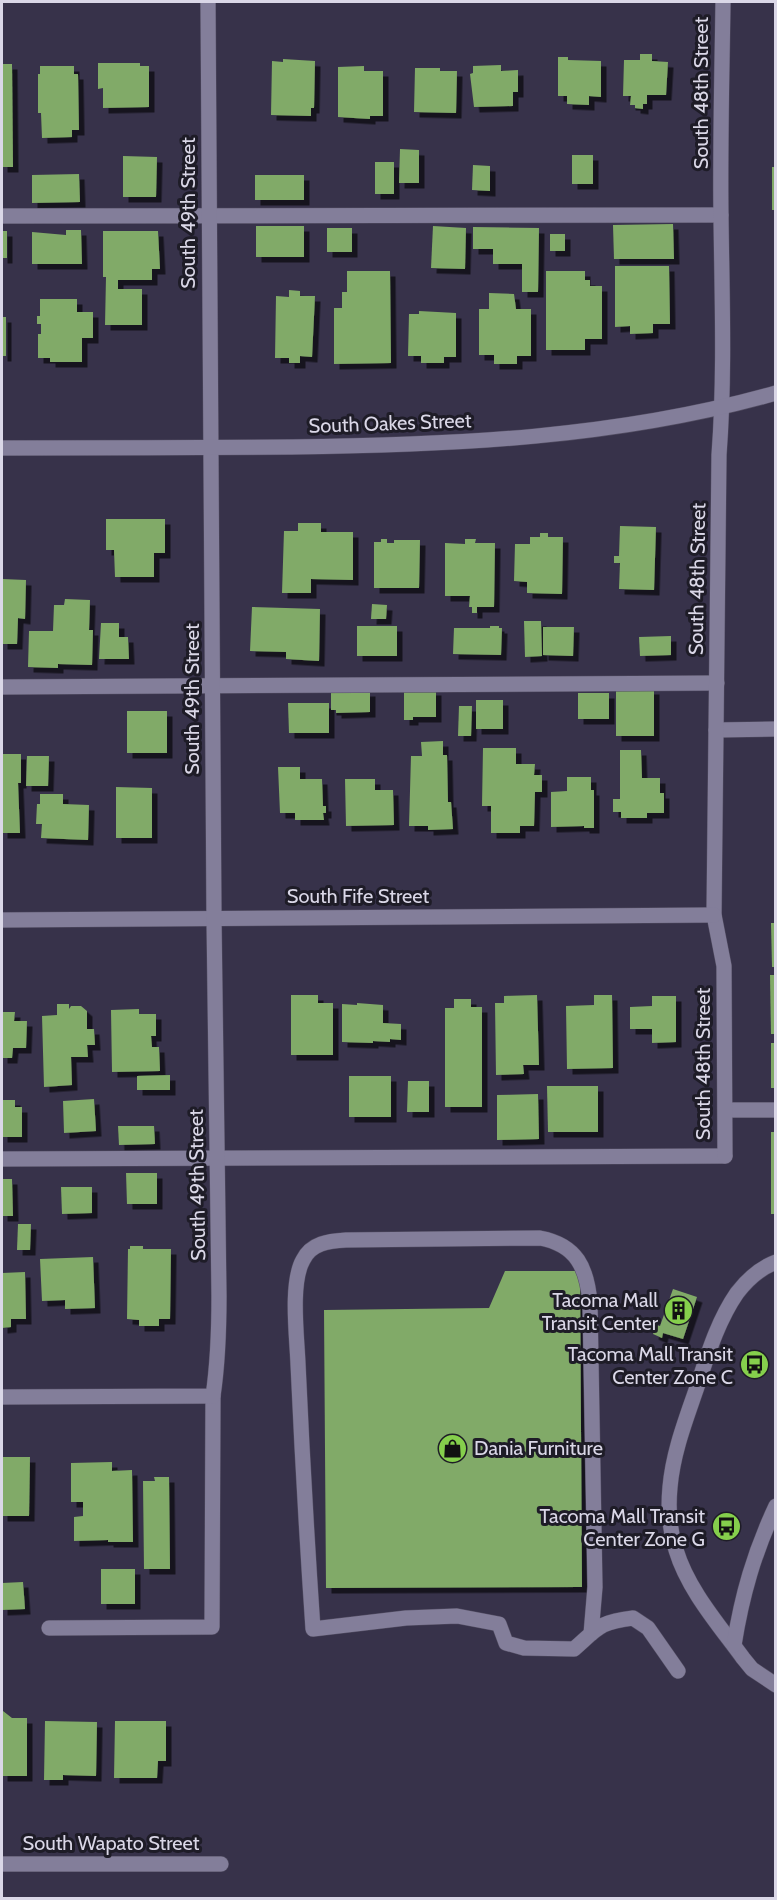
<svg xmlns="http://www.w3.org/2000/svg" width="777" height="1900" viewBox="0 0 777 1900" font-family="Cabin,sans-serif">
<style>
.building{fill:#81aa67;filter:url(#shadow)}
.lines{fill:none;stroke-linecap:round;stroke-linejoin:round}
.lane-casing{stroke:#534e63;stroke-width:16}
.street-casing{stroke:#534e63;stroke-width:16}
.secondary-casing{stroke:#534e63;stroke-width:16}
.lane{stroke:#837e9a;stroke-width:15}
.street{stroke:#837e9a;stroke-width:15}
.secondary{stroke:#837e9a;stroke-width:15}
.labels{text-anchor:middle;stroke-width:6;stroke-linejoin:round;paint-order:stroke}
.street-label{font-size:20px;fill:#dad7e7;stroke:#1e1c27}
.poi-label{font-size:20px;fill:#dad7e7;stroke:#1e1c27;text-anchor:end}
</style>
<defs>
<filter id="shadow"><feDropShadow dx="5.5" dy="5.5" stdDeviation="0" flood-color="#0009"/></filter>
</defs>
<rect width="100%" height="100%" fill="#37324a"/>
<g class="building">
<polygon points="640,54 652,54 652,61 668,62 666,95 647,95 647,104 643,104 643,109 635,108 635,105 630,105 631,96 623,96 624,60 640,60"/>
<polygon points="558,57 568,57 568,60 601,61 601,97 589,96 589,105 567,104 567,96 558,96"/>
<polygon points="283,59 315,61 314,108 311,108 311,116 271,115 272,61 283,62"/>
<polygon points="98,63 140,63 140,66 149,66 149,107 103,108 103,88 98,89"/>
<polygon points="2,64 12,64 13,167 2,167"/>
<polygon points="501,65 501,71 518,70 518,92 513,92 513,106 474,107 470,74 473,73 473,66"/>
<polygon points="40,66 74,66 74,74 78,74 79,130 72,130 72,137 42,138 41,113 38,113 38,74 40,74"/>
<polygon points="364,66 364,71 383,71 383,116 370,116 370,119 338,117 338,67"/>
<polygon points="415,68 440,68 440,71 457,71 456,113 414,112"/>
<polygon points="400,149 419,150 419,183 399,183"/>
<rect x="572" y="155" width="21" height="29"/>
<polygon points="123,156 157,157 156,197 123,197"/>
<rect x="375" y="162" width="19" height="32"/>
<polygon points="473,165 490,166 490,191 472,190"/>
<rect x="772" y="167" width="4" height="43"/>
<polygon points="79,174 80,202 32,203 32,175"/>
<rect x="255" y="175" width="49" height="25"/>
<polygon points="673,224 674,259 614,259 613,225"/>
<rect x="256" y="226" width="48" height="31"/>
<polygon points="433,226 466,228 465,269 431,268"/>
<polygon points="473,227 539,228 538,292 522,292 522,264 493,264 493,249 473,249"/>
<rect x="327" y="228" width="25" height="24"/>
<polygon points="66,230 81,230 82,264 32,264 32,232 66,235"/>
<rect x="2" y="231" width="5" height="27"/>
<polygon points="103,231 158,231 160,269 152,269 152,280 118,280 118,289 142,289 142,325 105,325 106,277 103,277"/>
<rect x="550" y="234" width="15" height="17"/>
<polygon points="615,266 669,266 670,324 653,324 653,333 630,334 630,326 615,327"/>
<polygon points="347,271 390,271 391,363 334,364 334,308 342,308 342,292 347,292"/>
<polygon points="546,271 585,271 585,280 590,280 590,286 602,286 602,339 585,339 585,350 546,350"/>
<polygon points="289,290 300,291 300,296 315,296 312,357 300,356 300,363 289,363 289,358 275,358 276,296 289,297"/>
<polygon points="489,293 514,294 516,309 531,309 531,356 517,356 517,364 494,364 494,355 479,355 479,309 489,309"/>
<polygon points="40,299 77,299 77,312 93,312 93,338 82,338 82,362 50,362 50,358 38,358 38,334 41,334 41,324 37,324 37,316 40,316"/>
<polygon points="419,311 456,313 456,357 444,357 444,363 421,363 421,356 408,356 409,314 419,314"/>
<rect x="2" y="317" width="4" height="39"/>
<polygon points="106,519 165,519 165,553 154,553 154,577 115,577 114,550 106,550"/>
<polygon points="298,523 321,523 321,532 353,532 353,580 311,579 311,593 282,593 284,531 298,531"/>
<polygon points="620,526 656,527 654,590 619,589 620,563 614,563 614,556 619,556"/>
<polygon points="540,533 548,533 548,537 563,537 562,594 527,593 527,582 514,581 515,544 530,544 530,537 540,537"/>
<polygon points="381,539 387,539 387,543 394,543 394,540 420,540 419,588 374,588 374,542 381,542"/>
<polygon points="465,539 476,539 475,543 495,543 494,607 477,607 477,613 472,613 472,607 469,607 470,596 445,596 445,543 465,544"/>
<polygon points="2,579 26,580 25,619 18,618 17,644 2,644"/>
<polygon points="65,599 90,600 89,630 93,630 92,665 58,664 58,668 28,667 29,631 53,631 54,605 64,605"/>
<polygon points="372,604 387,605 386,619 371,619"/>
<polygon points="252,607 320,609 319,661 286,659 286,652 250,651"/>
<polygon points="524,621 541,621 542,656 525,657"/>
<polygon points="101,623 119,623 119,637 128,637 129,659 99,659"/>
<rect x="357" y="626" width="40" height="30"/>
<polygon points="490,626 499,626 499,628 502,628 501,655 453,654 454,628 490,628"/>
<polygon points="543,627 574,627 573,656 543,655"/>
<polygon points="671,636 671,655 640,656 639,637"/>
<rect x="616" y="689" width="38" height="47"/>
<polygon points="404,690 436,690 436,717 413,717 413,720 404,720"/>
<polygon points="370,691 370,712 336,713 336,710 331,710 331,692"/>
<rect x="578" y="693" width="31" height="26"/>
<rect x="476" y="700" width="27" height="29"/>
<polygon points="288,703 329,703 329,733 289,733"/>
<polygon points="459,706 472,706 471,736 458,736"/>
<rect x="127" y="711" width="40" height="42"/>
<polygon points="443,741 443,755 447,755 448,802 451,802 453,829 428,830 428,826 409,826 411,756 422,756 421,742"/>
<polygon points="483,748 516,748 516,764 535,764 534,775 542,775 542,792 535,792 534,826 520,826 520,833 491,833 491,806 482,806"/>
<polygon points="620,750 641,750 642,778 660,778 660,793 664,793 664,813 647,813 647,818 621,818 621,812 613,812 613,799 620,799"/>
<polygon points="2,754 21,754 21,783 18,783 20,833 2,833"/>
<polygon points="27,756 49,756 48,786 26,786"/>
<polygon points="278,767 300,767 300,779 322,779 323,806 326,806 326,813 323,813 324,820 295,820 295,813 280,813"/>
<polygon points="567,777 591,777 591,790 594,790 594,828 584,828 584,826 551,827 551,792 567,791"/>
<polygon points="345,779 375,779 375,790 393,790 394,825 346,826"/>
<polygon points="116,787 152,788 152,838 116,838"/>
<polygon points="40,794 63,794 63,804 89,805 88,840 41,838 42,824 36,824 37,804 40,804"/>
<polygon points="771,923 776,923 776,967 772,967"/>
<polygon points="770,975 776,975 776,1034 771,1034"/>
<polygon points="291,995 318,995 318,1003 333,1003 333,1055 291,1055"/>
<polygon points="537,995 539,1065 523,1065 524,1074 496,1075 495,1003 504,1003 504,996"/>
<polygon points="594,995 612,995 613,1068 567,1069 566,1006 594,1005"/>
<polygon points="652,996 676,996 676,1042 652,1043 652,1029 630,1029 630,1007 652,1006"/>
<polygon points="454,999 471,999 471,1007 482,1007 482,1107 445,1107 445,1008 454,1008"/>
<polygon points="357,1003 383,1005 383,1023 401,1024 401,1040 390,1039 390,1042 373,1041 373,1043 342,1042 342,1004 357,1005"/>
<polygon points="57,1004 69,1004 69,1009 71,1006 81,1006 87,1011 87,1029 94,1029 95,1045 87,1045 88,1057 71,1057 72,1085 44,1087 42,1016 57,1015"/>
<polygon points="139,1009 139,1014 156,1014 156,1036 151,1036 152,1047 159,1047 160,1071 112,1072 111,1010"/>
<polygon points="2,1012 15,1012 14,1021 27,1021 26,1048 13,1048 12,1058 2,1058"/>
<rect x="771" y="1043" width="5" height="45"/>
<polygon points="170,1075 170,1090 137,1090 137,1076"/>
<rect x="349" y="1076" width="42" height="41"/>
<polygon points="408,1081 429,1081 429,1112 407,1112"/>
<polygon points="547,1086 598,1086 598,1132 548,1132"/>
<polygon points="538,1094 539,1139 497,1140 497,1095"/>
<polygon points="94,1099 96,1131 64,1133 63,1101"/>
<polygon points="2,1100 15,1100 15,1107 22,1107 22,1137 2,1137"/>
<polygon points="118,1126 154,1126 155,1144 119,1145"/>
<rect x="771" y="1132" width="5" height="82"/>
<polygon points="126,1173 157,1173 157,1204 127,1204"/>
<polygon points="2,1179 12,1179 13,1216 2,1216"/>
<polygon points="61,1187 92,1187 92,1213 62,1214"/>
<polygon points="18,1224 31,1224 30,1250 17,1250"/>
<polygon points="130,1246 143,1246 143,1249 171,1249 170,1319 159,1319 159,1326 139,1326 139,1320 127,1319 128,1249 130,1249"/>
<polygon points="93,1257 95,1308 65,1309 65,1300 42,1301 40,1259"/>
<polygon points="505,1271 580,1271 582,1587 326,1588 324,1310 489,1308"/>
<polygon points="25,1272 26,1319 11,1319 11,1327 2,1328 2,1273"/>
<polygon points="673,1289 697,1297 683,1339 663,1333 662,1338 653,1334 656,1325 660,1326"/>
<polygon points="2,1457 30,1457 29,1516 2,1516"/>
<polygon points="112,1462 112,1471 132,1470 133,1542 108,1542 108,1540 74,1541 74,1517 83,1516 83,1502 71,1502 71,1463"/>
<polygon points="154,1477 169,1477 170,1569 144,1569 143,1481 155,1481"/>
<rect x="101" y="1569" width="34" height="35"/>
<polygon points="23,1582 25,1609 2,1610 2,1583"/>
<polygon points="3,1711 12,1718 27,1718 27,1776 2,1776"/>
<polygon points="45,1721 97,1722 96,1776 63,1775 63,1780 44,1780"/>
<polygon points="115,1721 166,1721 166,1761 158,1761 157,1778 114,1778"/>
</g>
<g class="lines">
<defs>
<g id="lane">
<polyline points="2,216 721,215"/>
<polyline points="2,687 717,683"/>
<polyline points="716,730 776,729"/>
<polyline points="726,1110 776,1110"/>
<polyline points="2,1159 725,1156"/>
<path d="M776 1262C760 1268 747 1280 737 1293 717 1322 707 1357 696 1390 685 1422 673 1453 670 1487 668 1508 669 1529 676 1550 688 1590 719 1625 743 1658L752 1669 776 1685"/>
<polyline points="49,1628 212,1627 213,1396"/>
<path d="M591 1634 595 1587 590 1303C587 1268 577 1245 540 1238L346 1240C329 1241 311 1243 303 1260 290 1283 297 1337 298 1364 302 1452 307 1541 313 1629L406 1618 457 1616 499 1624 506 1643 524 1648 574 1649C598 1628 599 1622 633 1618L648 1628 678 1671"/>
<path d="M734 1645C742 1595 754 1553 776 1506"/>
</g>
<g id="street">
<path d="M723 2C722 73 720 145 721 217 722 297 725 375 719 455L714 915 724 966 725 1156"/>
<polyline points="2,920 714,915"/>
<path d="M2 1397 213 1396C218 1362 219 1330 219 1296L214 918 208 2"/>
<polyline points="2,1864 221,1864"/>
</g>
<path id="secondary" d="M2 448C98 448 195 448 291 447 454 445 618 438 776 393"/>
</defs>
<use href="#lane" class="lane-casing"/>
<use href="#street" class="street-casing"/>
<use href="#secondary" class="secondary-casing"/>
<use href="#lane" class="lane"/>
<use href="#street" class="street"/>
<use href="#secondary" class="secondary"/>
</g>
<defs>
<symbol id="building-disc" viewBox="-11 -11 22 22"><circle r="9.5" fill="#85cf4c" stroke="#1e1c27"/><path d="M-4-6H4V6H1V3H-1V6H-4ZM-2.5-4.3h1.7v1.8h-1.7ZM.8-4.3h1.7v1.8H.8ZM-2.5-1h1.7V.8h-1.7ZM.8-1h1.7V.8H.8Z" fill="#111"/></symbol>
<symbol id="bus-disc" viewBox="-11 -11 22 22"><circle r="9.5" fill="#85cf4c" stroke="#1e1c27"/><path d="M-5-6H5V4H4V6H2V4H-2V6H-4V4H-5ZM-3.5-4V0h7V-4ZM-3.5 1.2v1.5H-2V1.2ZM2 1.2v1.5H3.5V1.2Z" fill="#111"/></symbol>
<symbol id="shop-disc" viewBox="-11 -11 22 22"><circle r="9.5" fill="#85cf4c" stroke="#1e1c27"/><path d="M-5-2.5h2.3a2.7 3.5 0 0 1 5.4 0H5L5.5 6h-11ZM-1.5-2.5h3a1.5 2.3 0 0 0-3 0Z" fill="#111"/></symbol>
</defs>
<g fill-rule="evenodd">
<use href="#building-disc" x="662" y="1294" width="33" height="33"/>
<use href="#bus-disc" x="738" y="1348" width="33" height="33"/>
<use href="#shop-disc" x="436" y="1432" width="33" height="33"/>
<use href="#bus-disc" x="710" y="1510" width="33" height="33"/>
</g>
<g class="labels">
<g class="street-label">
<text transform="translate(701 93) rotate(-90)" y="7">South 48th Street</text>
<text transform="translate(188 213) rotate(-90)" y="7">South 49th Street</text>
<text transform="translate(390 423) rotate(-2)" y="7">South Oakes Street</text>
<text transform="translate(697 579) rotate(-89)" y="7">South 48th Street</text>
<text transform="translate(192 699) rotate(-90)" y="7">South 49th Street</text>
<text x="358" y="903">South Fife Street</text>
<text transform="translate(703 1064) rotate(-90)" y="7">South 48th Street</text>
<text transform="translate(197 1185) rotate(-91)" y="7">South 49th Street</text>
<text x="111" y="1850">South Wapato Street</text>
</g>
<g class="poi-label">
<text x="658" y="1307">Tacoma Mall<tspan x="658" dy="23">Transit Center</tspan></text>
<text x="733" y="1361">Tacoma Mall Transit<tspan x="733" dy="23">Center Zone C</tspan></text>
<text x="474" y="1455" text-anchor="start">Dania Furniture</text>
<text x="705" y="1523">Tacoma Mall Transit<tspan x="705" dy="23">Center Zone G</tspan></text>
</g>
</g>
<rect width="777" height="1900" fill="none" stroke="#dad7e7" stroke-width="6"/>
</svg>
